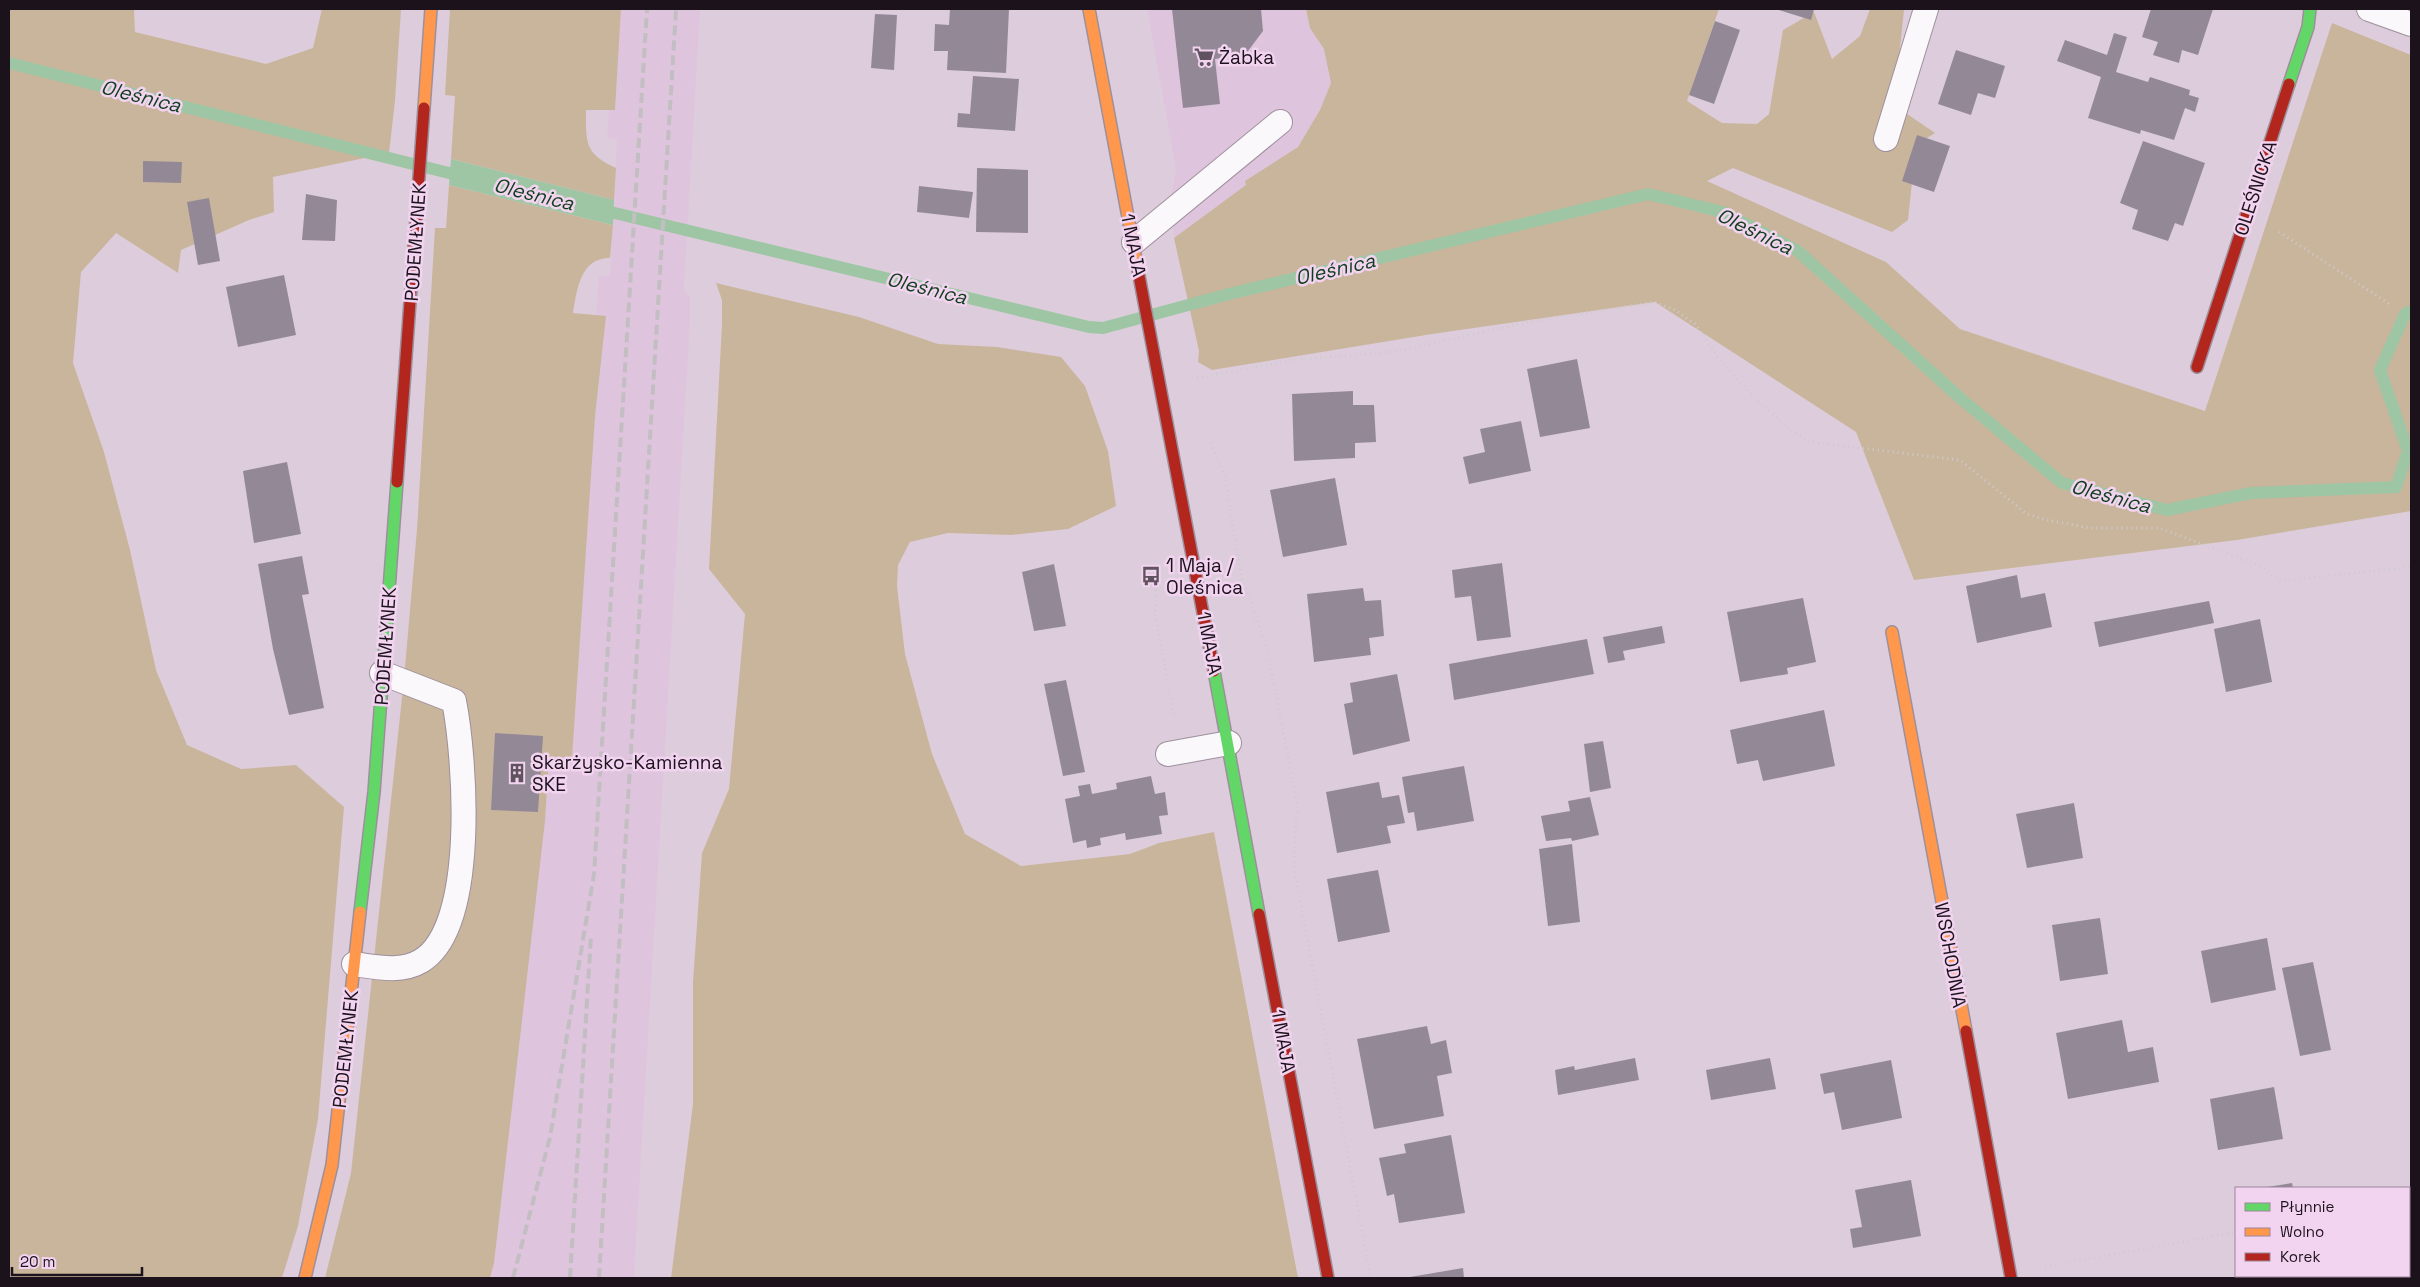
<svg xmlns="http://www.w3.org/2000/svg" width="2420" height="1287" viewBox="0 0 2420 1287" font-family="'Space Grotesk',sans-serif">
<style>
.built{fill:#dfc4dd}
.green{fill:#c9b59c}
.water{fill:#9ec6a4}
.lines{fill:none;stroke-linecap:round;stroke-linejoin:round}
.stream{stroke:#9ec6a4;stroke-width:12}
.building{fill:#938996}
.lane-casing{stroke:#9d909c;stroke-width:26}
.fast-casing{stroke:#9d909c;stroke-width:14}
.slow-casing{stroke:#9d909c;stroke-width:14}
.jam-casing{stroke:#9d909c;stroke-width:14}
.path{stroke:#cfcace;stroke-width:3;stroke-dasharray:1 4;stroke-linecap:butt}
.lane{stroke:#faf8fa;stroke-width:24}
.fast{stroke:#63d668;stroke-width:11}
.slow{stroke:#ff974d;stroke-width:11}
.jam{stroke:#b3261e;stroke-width:11}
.rail{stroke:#c2bec2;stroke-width:4;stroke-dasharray:10 5;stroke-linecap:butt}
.labels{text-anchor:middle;stroke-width:5;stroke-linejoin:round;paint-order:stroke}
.poi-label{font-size:19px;fill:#1c121c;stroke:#f2d3f0;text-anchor:start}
.street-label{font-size:19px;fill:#1c121c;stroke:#f2d3f0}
.water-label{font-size:20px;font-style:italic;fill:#0f3e1a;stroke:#f2d3f0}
</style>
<rect width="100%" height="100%" fill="#ddcddc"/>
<g class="built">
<polygon points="621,9 700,9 684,290 690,296 690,321 634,1278 490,1278 494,1263 545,821 549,757 572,757 595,417 606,317 596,316 599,276 609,276 611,260 617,139 607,138 609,110 615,110"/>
<polygon points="1147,9 1315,9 1333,88 1298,147 1174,238 1171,198 1176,169"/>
</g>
<g class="green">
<polygon points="9,9 134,9 135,32 266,64 313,48 322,9 401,9 395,101 389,153 273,177 274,212 249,220 181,250 178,273 116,233 81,272 73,363 104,452 130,550 156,670 187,745 241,769 296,765 344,807 318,1119 298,1226 282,1278 9,1278"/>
<path d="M450 9H621L615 110H586C586 142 584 153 616 168L614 200 451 159 455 96 445 95Z"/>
<polygon points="1306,9 1719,9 1687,101 1722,123 1757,124 1769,114 1783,30 1814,12 1832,59 1860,36 1870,9 1902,9 1904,10 1894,105 1935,133 1916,145 1908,220 1892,232 1733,168 1707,181 1886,262 1960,329 2205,411 2332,23 2411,55 2411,511 2237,540 1914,580 1856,432 1655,302 1432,334 1212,370 1198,362 1199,351 1174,238 1246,185 1245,181 1298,147 1320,110 1331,83 1324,49 1310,28"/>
<path d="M449 185 613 225 610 258C580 258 577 290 573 313L606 316 595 417 572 758H549L545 821 494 1263 490 1278H325L351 1173 404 679 417 529 435 228H446Z"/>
<polygon points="716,283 859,317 938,344 997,347 1061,357 1085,386 1108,451 1116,506 1068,529 1011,535 948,533 910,542 898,565 897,586 905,654 932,754 965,834 1021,866 1130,854 1159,843 1214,832 1298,1278 671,1278 693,1104 693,982 702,853 729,789 745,614 709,569 722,324 722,300"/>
</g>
<polygon class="water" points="451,159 614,200 613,225 449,185"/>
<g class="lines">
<g class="stream">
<polyline points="9,63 465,177"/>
<polyline points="598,209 1089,327 1103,328 1229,294 1648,194 1723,212 1798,251 1959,397 2062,483 2167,510 2251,493 2396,487 2408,451 2380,370 2405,314 2411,311"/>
</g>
</g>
<g class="building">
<polygon points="950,9 1009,9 1006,73 947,70 948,51 934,51 935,24 949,25"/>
<polygon points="1172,9 1261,9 1263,31 1245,55 1215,59 1220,104 1183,108"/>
<polygon points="1776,9 1814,9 1811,20"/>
<polygon points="2151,9 2213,9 2198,55 2182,50 2179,63 2153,55 2158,42 2142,37"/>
<polygon points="875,14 897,15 894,70 871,68"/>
<polygon points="1715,21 1740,30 1714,104 1689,95"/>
<polygon points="2114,33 2127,37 2116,72 2148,82 2150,77 2190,90 2189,95 2199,98 2195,112 2185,108 2174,140 2141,130 2140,134 2088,118 2101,77 2057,61 2065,40 2107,55"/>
<polygon points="1956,50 2005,66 1995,98 1978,93 1971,115 1938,104"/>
<polygon points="973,76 1019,79 1015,131 957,127 958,113 970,114"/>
<polygon points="1917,135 1950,146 1934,192 1902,181"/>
<polygon points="2143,141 2205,163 2183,226 2175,223 2168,241 2132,229 2138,210 2120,203"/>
<polygon points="143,161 182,162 181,183 143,182"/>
<polygon points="977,168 1028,170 1028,233 976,232"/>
<polygon points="919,186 973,192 969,218 917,212"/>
<polygon points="306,194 337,200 335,241 302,240"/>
<polygon points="209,198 220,261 198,265 187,202"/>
<polygon points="284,275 296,335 238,347 226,287"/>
<polygon points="1577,359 1590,428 1540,437 1527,369"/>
<polygon points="1353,391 1353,405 1374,405 1376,442 1355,443 1355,458 1294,461 1292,394"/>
<polygon points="1521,421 1531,471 1469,484 1463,457 1485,452 1480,429"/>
<polygon points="287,462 301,534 254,543 243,471"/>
<polygon points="1335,478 1347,545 1283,557 1270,490"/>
<polygon points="302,556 309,594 302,595 324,708 289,715 273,649 258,564"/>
<polygon points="1502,563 1511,637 1477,641 1471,596 1455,598 1452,570"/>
<polygon points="1054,564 1066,626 1034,631 1022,572"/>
<polygon points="2017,575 2021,598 2045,593 2052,627 1977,643 1966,586"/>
<polygon points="1363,588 1365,601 1381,600 1384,636 1369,638 1371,655 1314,662 1307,594"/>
<polygon points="1803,598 1816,662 1787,668 1788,674 1740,682 1727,612"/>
<polygon points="2209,601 2214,623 2099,647 2094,622"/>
<polygon points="2260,619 2272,682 2226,692 2214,629"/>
<polygon points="1662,626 1665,643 1623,651 1625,660 1608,663 1603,637"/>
<polygon points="1587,639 1594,674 1454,700 1449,664"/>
<polygon points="1397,674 1410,741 1353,755 1344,704 1353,702 1350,683"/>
<polygon points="1066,680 1085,772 1063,776 1044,684"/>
<polygon points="1824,710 1835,766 1763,781 1758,760 1737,764 1730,730"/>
<polygon points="495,733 543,736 538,812 491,810"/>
<polygon points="1603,741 1611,788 1590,792 1584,744"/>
<polygon points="1464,766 1474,821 1417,831 1414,812 1408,813 1402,777"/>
<polygon points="1151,776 1155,794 1165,792 1168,815 1159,816 1162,834 1126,840 1125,833 1100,838 1101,845 1087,848 1086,840 1073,843 1065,799 1080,796 1078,786 1090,784 1092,794 1117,789 1116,783"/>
<polygon points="1379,782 1382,798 1399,795 1405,823 1387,826 1391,843 1337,853 1326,792"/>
<polygon points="1590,797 1599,835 1572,841 1571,838 1546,841 1541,816 1570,811 1568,801"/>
<polygon points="2074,803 2083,858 2027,868 2016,814"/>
<polygon points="1572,844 1580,922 1548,926 1539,849"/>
<polygon points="1378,870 1390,932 1338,942 1327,879"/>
<polygon points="2100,918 2108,974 2060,981 2052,925"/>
<polygon points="2267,938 2276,990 2211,1003 2201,951"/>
<polygon points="2313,962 2331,1050 2300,1056 2282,968"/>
<polygon points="2122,1020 2128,1052 2153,1047 2159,1082 2068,1099 2056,1033"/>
<polygon points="1427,1026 1431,1044 1446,1040 1452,1073 1437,1076 1444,1116 1374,1129 1357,1039"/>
<polygon points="1635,1058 1639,1080 1558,1095 1555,1070 1574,1066 1575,1070"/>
<polygon points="1770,1058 1776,1089 1711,1100 1706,1070"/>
<polygon points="1891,1060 1902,1118 1842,1130 1834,1092 1824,1094 1820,1074"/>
<polygon points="2274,1087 2283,1139 2218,1150 2210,1099"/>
<polygon points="1451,1135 1465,1213 1399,1223 1394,1194 1387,1196 1379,1158 1406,1153 1404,1144"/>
<polygon points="1911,1180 1921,1236 1853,1248 1850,1229 1862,1227 1855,1190"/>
<polygon points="2292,1183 2293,1188 2267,1188 2267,1187"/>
<polygon points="1463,1268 1464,1278 1410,1278 1410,1277"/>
</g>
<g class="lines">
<defs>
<g id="lane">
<polyline points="2369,9 2411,24"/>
<polyline points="1886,139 1926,9"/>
<polyline points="1134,242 1280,122"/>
<polyline points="1168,754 1229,743"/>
<path d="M354 964C376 967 401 973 421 961 478 927 465 757 454 701L382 673"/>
</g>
<g id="fast">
<polyline points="2289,84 2308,27 2310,9"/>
<polyline points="1214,671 1259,914"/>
<polyline points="360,912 374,792 397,482"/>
</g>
<g id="slow">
<polyline points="1089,9 1137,265"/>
<polyline points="424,108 431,9"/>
<polyline points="1892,632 1966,1031"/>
<polyline points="305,1278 332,1165 360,912"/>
</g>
<g id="jam">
<polyline points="1137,265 1214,671"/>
<polyline points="2197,367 2289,84"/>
<polyline points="397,482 424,108"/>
<polyline points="1259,914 1328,1278"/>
<polyline points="1966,1031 2011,1278"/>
</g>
</defs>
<use href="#lane" class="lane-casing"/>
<use href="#fast" class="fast-casing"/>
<use href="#slow" class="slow-casing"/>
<use href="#jam" class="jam-casing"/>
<g class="path">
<polyline points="2279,232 2391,305"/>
<polyline points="1197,378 1293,360 1393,352 1533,321 1655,302 1675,310 1695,324 1721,361 1754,397 1788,428 1811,442 1960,460 2027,514 2047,520 2090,528 2159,528 2261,566 2280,581 2411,567"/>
<polyline points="1211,443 1225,478 1242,580 1266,644 1297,802 1294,867 1371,1278"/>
<polyline points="1156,575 1155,613 1174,717"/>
<polyline points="2409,1200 2411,1200"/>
<polyline points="2045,1267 2236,1232"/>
</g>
<use href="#lane" class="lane"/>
<use href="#fast" class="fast"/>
<use href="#slow" class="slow"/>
<use href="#jam" class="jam"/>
<g class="rail">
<polyline points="513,1278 550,1137 594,874 647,9"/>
<polyline points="570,1278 591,936"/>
<polyline points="599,1278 676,9"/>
</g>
</g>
<defs>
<symbol id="supermarket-bare" viewBox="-9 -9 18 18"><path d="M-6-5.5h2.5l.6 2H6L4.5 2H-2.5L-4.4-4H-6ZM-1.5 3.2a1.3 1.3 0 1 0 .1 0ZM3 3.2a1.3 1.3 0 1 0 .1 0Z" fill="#60535f" stroke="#f2d3f0" stroke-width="2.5" paint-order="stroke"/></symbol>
<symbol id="bus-bare" viewBox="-9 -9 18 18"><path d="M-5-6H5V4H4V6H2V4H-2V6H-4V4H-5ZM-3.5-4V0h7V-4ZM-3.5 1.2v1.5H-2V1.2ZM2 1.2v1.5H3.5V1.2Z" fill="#60535f" stroke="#f2d3f0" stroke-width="2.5" paint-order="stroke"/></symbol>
<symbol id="building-bare" viewBox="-9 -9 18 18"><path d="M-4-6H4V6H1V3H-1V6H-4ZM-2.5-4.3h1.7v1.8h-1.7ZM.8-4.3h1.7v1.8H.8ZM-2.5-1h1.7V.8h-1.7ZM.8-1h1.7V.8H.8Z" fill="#60535f" stroke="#f2d3f0" stroke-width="2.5" paint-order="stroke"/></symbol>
</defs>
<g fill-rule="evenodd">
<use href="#supermarket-bare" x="1190" y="43" width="28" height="28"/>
<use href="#bus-bare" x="1137" y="562" width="28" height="28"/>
<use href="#building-bare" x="503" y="759" width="28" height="28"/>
</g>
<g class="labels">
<g class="poi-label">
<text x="1219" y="64">Żabka</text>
<text x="1166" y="572">1 Maja /<tspan x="1166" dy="22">Oleśnica</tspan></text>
<text x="532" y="769">Skarżysko-Kamienna<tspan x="532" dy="22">SKE</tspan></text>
</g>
<g class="street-label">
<text transform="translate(2255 188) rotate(-72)" y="7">OLEŚNICKA</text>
<text transform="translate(415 242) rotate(-86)" y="7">PODEMŁYNEK</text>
<text transform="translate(1134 245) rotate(79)" y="7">1 MAJA</text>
<text transform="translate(1210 643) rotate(79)" y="7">1 MAJA</text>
<text transform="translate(385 646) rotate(-86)" y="7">PODEMŁYNEK</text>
<text transform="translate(1951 955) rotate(80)" y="7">WSCHODNIA</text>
<text transform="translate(1284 1041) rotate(80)" y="7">1 MAJA</text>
<text transform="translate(345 1049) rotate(-84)" y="7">PODEMŁYNEK</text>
</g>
<g class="water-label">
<text transform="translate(141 96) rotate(14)" y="7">Oleśnica</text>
<text transform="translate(534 194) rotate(14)" y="7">Oleśnica</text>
<text transform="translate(1755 231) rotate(26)" y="7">Oleśnica</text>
<text transform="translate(1335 269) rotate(-13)" y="7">Oleśnica</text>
<text transform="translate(927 288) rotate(14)" y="7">Oleśnica</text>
<text transform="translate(2111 496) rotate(15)" y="7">Oleśnica</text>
</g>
</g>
<rect width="2420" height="1287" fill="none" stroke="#1c121c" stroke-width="20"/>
<rect x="2235" y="1187" width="175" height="90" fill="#f2d3f0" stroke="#9c869b"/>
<rect x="2245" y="1203" width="25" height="8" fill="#63d668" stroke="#9c869b"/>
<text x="2280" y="1212" font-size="15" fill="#1c121c">Płynnie</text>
<rect x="2245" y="1228" width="25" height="8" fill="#ff974d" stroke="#9c869b"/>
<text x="2280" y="1237" font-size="15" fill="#1c121c">Wolno</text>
<rect x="2245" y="1253" width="25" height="8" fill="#b3261e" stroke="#9c869b"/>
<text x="2280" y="1262" font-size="15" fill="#1c121c">Korek</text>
<path d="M12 1267v8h130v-8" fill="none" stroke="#1c121c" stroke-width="2.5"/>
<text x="20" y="1267" font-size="15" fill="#1c121c" stroke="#f2d3f0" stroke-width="4" paint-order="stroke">20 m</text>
</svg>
